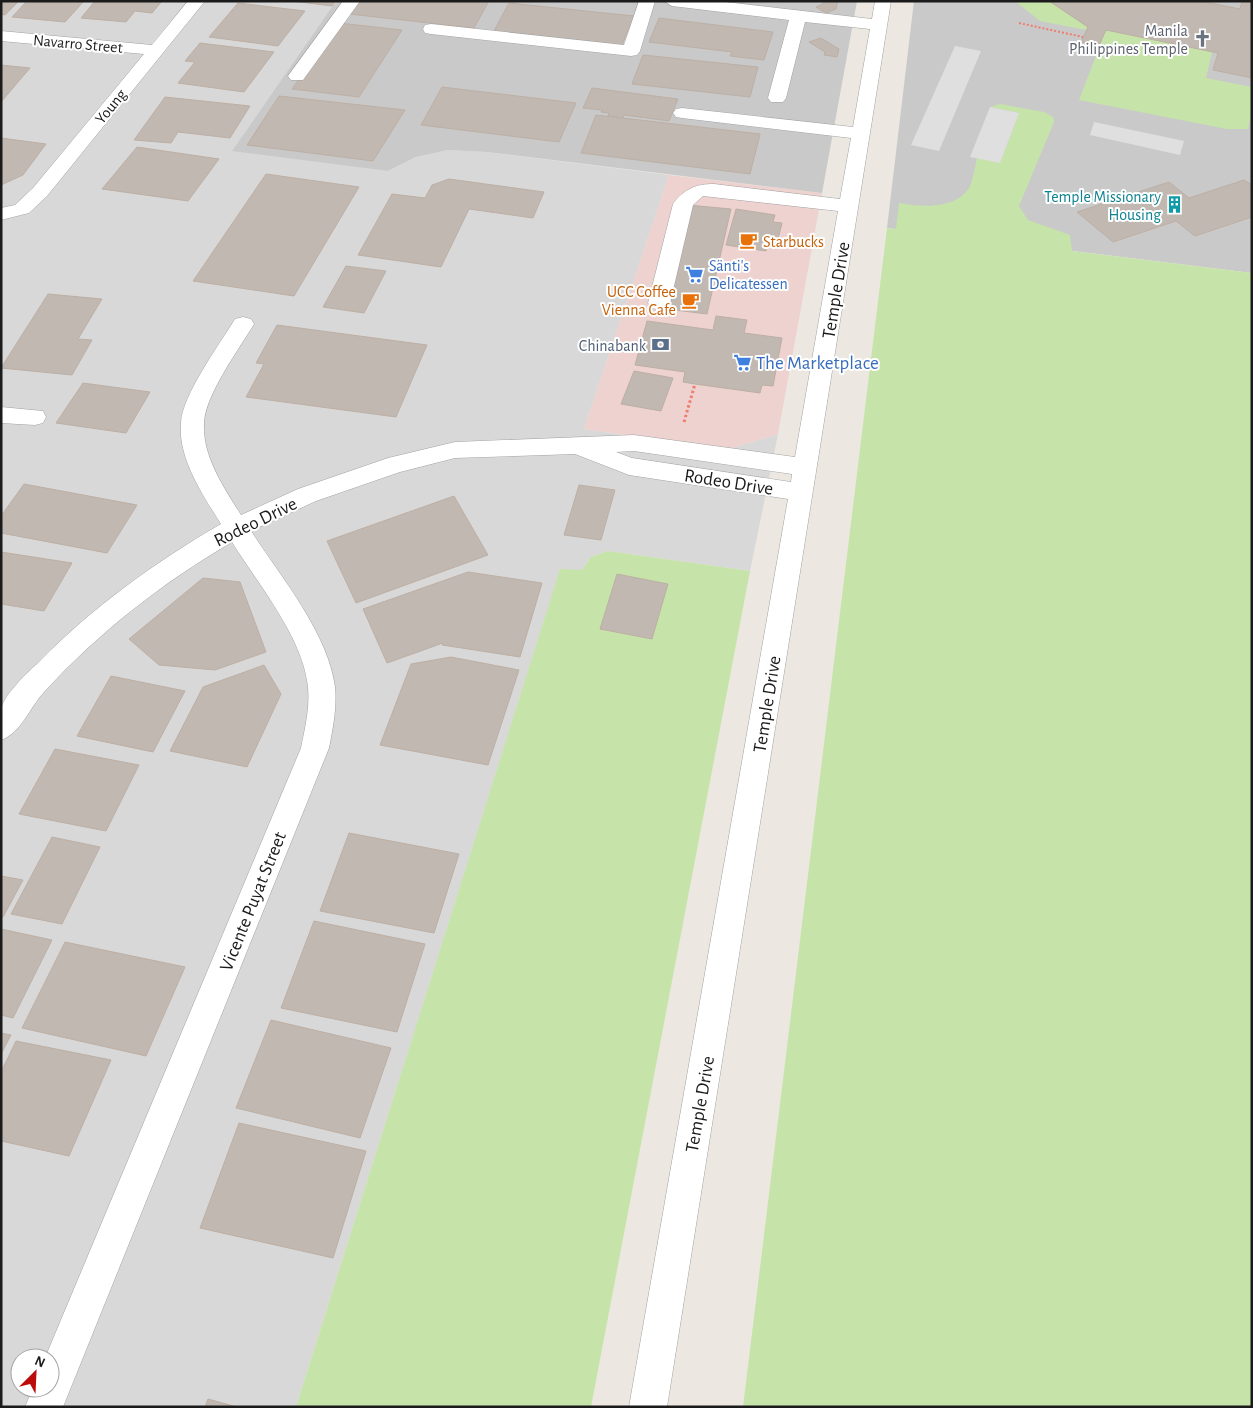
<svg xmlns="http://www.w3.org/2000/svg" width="1253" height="1408" viewBox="0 0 1253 1408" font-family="'Alegreya Sans',sans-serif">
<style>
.residential{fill:#d9d8d8;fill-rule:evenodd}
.commercial{fill:#edd2d0}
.religious{fill:#c9c9c9}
.grass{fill:#c6e4a9}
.parking{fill:#dfdfdf}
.building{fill:#c0b8b1;stroke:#bdafa4}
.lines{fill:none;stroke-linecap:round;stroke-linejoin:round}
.minor-casing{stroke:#a2a2a2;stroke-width:1}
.path-far1{stroke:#f17b6d;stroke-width:2;stroke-dasharray:2 2;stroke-linecap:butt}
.path{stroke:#f17b6d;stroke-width:3;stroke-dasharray:2.5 2.5;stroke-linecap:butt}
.minor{fill:#fff;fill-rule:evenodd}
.labels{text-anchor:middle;stroke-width:4;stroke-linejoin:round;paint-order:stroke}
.far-worship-label{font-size:16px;fill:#5b616d;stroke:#fff;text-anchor:end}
.far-street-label{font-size:16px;fill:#1b1b1b;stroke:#fff}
.far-culture-label{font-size:16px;fill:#0d838f;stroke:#fff;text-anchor:end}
.far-food-label{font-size:16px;fill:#c56008;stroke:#fff;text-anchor:start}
.far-shop-label{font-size:16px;fill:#366cbe;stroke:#fff;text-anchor:start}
.far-service-label{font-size:16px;fill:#4e5e75;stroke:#fff;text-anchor:end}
.street-label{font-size:19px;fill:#1b1b1b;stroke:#fff}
.shop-label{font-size:19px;fill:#366cbe;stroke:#fff;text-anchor:start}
</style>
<rect width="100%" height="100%" fill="#ece8e1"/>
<path class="residential" d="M1 1H336L233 150 388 171 416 157 448 150 487 152 669 175 584 429 726 450 778 434 750 571 608 551 591 557 582 570H560L296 1407H1ZM20 1358H50V1388H20Z"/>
<polygon class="commercial" points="669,175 822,193 778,434 726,450 584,429"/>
<g class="religious">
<polygon points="336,1 857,1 822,193 487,152 448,150 416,157 388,171 232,151"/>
<polygon points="914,1 1252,1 1252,273 887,228"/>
</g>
<g class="grass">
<polygon points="1015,1 1049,1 1088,27 1086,30 1040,21"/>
<polygon points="1106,30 1212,52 1206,78 1252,87 1252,110 1248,129 1227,129 1079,100"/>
<path d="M1000 104 1044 112 1053 117 1054 122 1019 206 1028 220 1070 235 1072 251 1252 273V1407H743L887 228 896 229 899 203C920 207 955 210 969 188 973 181 975 167 977 158L1000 163 1019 113 990 107Z"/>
<polygon points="608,551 750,571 591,1407 296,1407 560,569 582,570 591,557"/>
</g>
<g class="parking">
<polygon points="955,46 981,51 939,151 911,145"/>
<polygon points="990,107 1019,113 1000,163 970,157"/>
<polygon points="1094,122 1184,141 1180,155 1090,135"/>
</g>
<g class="building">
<polygon points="1,1 19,1 5,15 1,14"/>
<polygon points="27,1 84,1 65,22 12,17"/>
<polygon points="95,1 162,1 152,13 135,11 126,22 81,18"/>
<polygon points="292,1 335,1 332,6"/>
<polygon points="358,1 489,1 474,28 349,14"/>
<polygon points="824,1 838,1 836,9 826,13 816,7 823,4"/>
<polygon points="1049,1 1200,1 1240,9 1242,1 1252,1 1252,78 1213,70 1218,53 1106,30 1099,45 1081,42 1088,27"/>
<polygon points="238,3 305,11 278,46 209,37"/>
<polygon points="509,3 634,16 622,45 494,31"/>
<polygon points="659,18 773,32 764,60 730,56 732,52 649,42"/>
<polygon points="339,23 402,30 359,97 292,89"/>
<polygon points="821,38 839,49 837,57 824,55 825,52 809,42"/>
<polygon points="200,43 274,52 244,92 178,83 195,62 185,61"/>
<polygon points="643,55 758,67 750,97 632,84"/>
<polygon points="1,65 30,68 1,102"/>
<polygon points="442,87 576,103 559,142 421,125"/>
<polygon points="592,88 678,99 669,121 624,115 623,118 608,116 609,113 601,112 602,110 583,108"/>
<polygon points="279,96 405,110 373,161 247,145"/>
<polygon points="165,97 250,106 230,138 178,132 171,143 134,140"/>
<polygon points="596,115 623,118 760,134 750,174 581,153"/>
<polygon points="1,138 46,144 23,175 1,185"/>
<polygon points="137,147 219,159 188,201 102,189"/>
<polygon points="266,174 359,187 294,296 193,281"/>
<polygon points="449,179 544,192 533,218 469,209 441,267 358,255 392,194 425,198 432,185"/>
<polygon points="1244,180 1252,185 1252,217 1195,236 1176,221 1113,242 1077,212 1169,182 1189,198"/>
<polygon points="677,204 731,209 707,314 650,307"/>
<polygon points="736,209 775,215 773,222 782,223 777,243 768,242 766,251 726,245"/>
<polygon points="346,266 386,271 364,313 323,307"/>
<polygon points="48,294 102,299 78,339 92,340 72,375 1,368"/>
<polygon points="716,316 747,320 744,333 782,338 773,386 762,385 760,393 695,384 683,382 685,372 635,365 647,321 713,330"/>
<polygon points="277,325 427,345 396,417 246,397 264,364 256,363"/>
<polygon points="634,371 673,378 661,411 621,404"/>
<polygon points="83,383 150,392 126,433 56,423"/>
<polygon points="24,484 137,505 107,553 1,533 1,516"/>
<polygon points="579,485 615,490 601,540 564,535"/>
<polygon points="454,496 488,555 356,603 327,541"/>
<polygon points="1,552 72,563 44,611 1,604"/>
<polygon points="468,572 542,583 520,657 442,645 443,643 387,663 363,609"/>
<polygon points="617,574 668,584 652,639 600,629"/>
<polygon points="203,578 240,582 266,652 215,670 159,665 129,639"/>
<polygon points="451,657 519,670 488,765 380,745 411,664"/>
<polygon points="264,665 281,694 247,767 170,751 203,687"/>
<polygon points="111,676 185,691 153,752 77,736"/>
<polygon points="55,749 139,765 106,831 19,814"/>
<polygon points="349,833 459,854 434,933 320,911"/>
<polygon points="52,837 100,847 62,924 11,914"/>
<polygon points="1,876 23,880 3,917 1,917"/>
<polygon points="314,921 425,944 397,1032 281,1008"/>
<polygon points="1,929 52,940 13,1018 1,1015"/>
<polygon points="65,942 185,967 146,1056 22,1028"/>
<polygon points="271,1020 391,1048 360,1138 236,1108"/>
<polygon points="1,1033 11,1035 1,1054"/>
<polygon points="16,1041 111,1060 69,1156 1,1141 1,1072"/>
<polygon points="239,1123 366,1151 333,1258 200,1228"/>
<polygon points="208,1399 237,1407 205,1407"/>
</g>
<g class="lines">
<defs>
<g id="minor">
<polygon points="188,1 205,1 47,196 29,213 1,220 1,208 15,205 33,188 144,54 1,41 1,31 152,45"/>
<polygon points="343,1 360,1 303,80 291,80 288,76"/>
<polygon points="639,1 655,1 640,51 637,55 631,56 431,34 425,33 423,29 425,25 431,24 624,45"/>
<path d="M664 1H717L872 19 875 1H891L667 1407H629L788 499 629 475 575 454 455 458 400 472 316 501 251 531C280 576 328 633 335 687 337 707 333 728 329 748L63 1407H25L33 1388H50V1358H45L301 748C305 728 310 708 308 687 303 637 258 584 232 542 162 583 99 632 44 692 30 707 21 733 1 740 1 730 0 714 2 706 8 691 27 673 39 662 93 607 154 563 221 524 203 495 178 459 181 423 182 395 220 344 235 319L243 317 251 319 254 324C239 349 205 395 204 423 202 456 224 488 241 515L298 489 388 458 455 442 634 435 795 457 838 211 703 196 693 205 670 303 666 308 659 310 652 308 648 303 673 204C684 189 696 184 714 184L840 199 851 138 682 118 676 117 673 113 676 109 682 108 853 127 870 29 805 22 786 98 783 102H771L768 98 789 20 672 6ZM634 451 792 474 791 482 632 458 616 452Z"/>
<polygon points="1,407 43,411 46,417 43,423 35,425 1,423"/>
</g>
</defs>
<use href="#minor" class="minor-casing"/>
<polyline class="path-far1" points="1019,23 1083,37"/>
<polyline class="path" points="684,422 695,384"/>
<use href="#minor" class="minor"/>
</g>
<defs>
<symbol id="church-bare" viewBox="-9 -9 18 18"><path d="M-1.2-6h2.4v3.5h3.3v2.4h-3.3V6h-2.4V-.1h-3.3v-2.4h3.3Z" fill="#6b7280" stroke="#fff" stroke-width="2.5" paint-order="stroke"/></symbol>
<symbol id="building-bare" viewBox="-9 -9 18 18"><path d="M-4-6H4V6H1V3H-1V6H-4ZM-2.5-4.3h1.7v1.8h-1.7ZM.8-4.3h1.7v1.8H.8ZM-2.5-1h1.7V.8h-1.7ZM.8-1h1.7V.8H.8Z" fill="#0f9aa8" stroke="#fff" stroke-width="2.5" paint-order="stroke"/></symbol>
<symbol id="cafe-bare" viewBox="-9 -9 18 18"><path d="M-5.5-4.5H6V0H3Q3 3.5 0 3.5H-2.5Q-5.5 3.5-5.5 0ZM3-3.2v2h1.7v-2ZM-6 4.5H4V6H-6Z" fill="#e8710a" stroke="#fff" stroke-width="2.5" paint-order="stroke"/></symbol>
<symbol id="supermarket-bare" viewBox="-9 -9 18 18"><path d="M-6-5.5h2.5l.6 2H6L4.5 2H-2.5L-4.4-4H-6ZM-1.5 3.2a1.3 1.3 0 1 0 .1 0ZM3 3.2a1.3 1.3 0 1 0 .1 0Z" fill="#3f7fe0" stroke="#fff" stroke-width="2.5" paint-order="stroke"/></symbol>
<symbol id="bank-bare" viewBox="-9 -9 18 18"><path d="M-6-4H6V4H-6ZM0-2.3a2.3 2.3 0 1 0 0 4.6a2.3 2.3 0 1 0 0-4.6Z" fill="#5c6f8a" stroke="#fff" stroke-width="2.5" paint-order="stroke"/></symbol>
</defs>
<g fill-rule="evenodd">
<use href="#church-bare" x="1190" y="26" width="25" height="25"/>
<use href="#building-bare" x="1162" y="192" width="25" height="25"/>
<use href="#cafe-bare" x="736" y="228" width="25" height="25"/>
<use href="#supermarket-bare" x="682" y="262" width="25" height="25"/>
<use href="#cafe-bare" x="678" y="288" width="25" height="25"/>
<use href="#bank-bare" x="648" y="332" width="25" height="25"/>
<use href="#supermarket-bare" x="730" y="350" width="25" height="25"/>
</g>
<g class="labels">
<g class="far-worship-label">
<text x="1188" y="36">Manila<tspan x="1188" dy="18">Philippines Temple</tspan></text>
</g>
<g class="far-street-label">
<text transform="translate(78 43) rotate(5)" y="6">Navarro Street</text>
<text transform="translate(110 106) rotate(-51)" y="6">Young</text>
</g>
<g class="far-culture-label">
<text x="1161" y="202">Temple Missionary<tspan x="1161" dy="18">Housing</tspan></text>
</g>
<g class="far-food-label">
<text x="763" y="247">Starbucks</text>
<text x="676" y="297" text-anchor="end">UCC Coffee<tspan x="676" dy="18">Vienna Cafe</tspan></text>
</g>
<g class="far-shop-label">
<text x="709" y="271">Sänti's<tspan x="709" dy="18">Delicatessen</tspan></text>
</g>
<g class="far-service-label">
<text x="646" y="351">Chinabank</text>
</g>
<g class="street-label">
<text transform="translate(835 290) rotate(-81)" y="7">Temple Drive</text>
<text transform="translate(729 481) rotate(9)" y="7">Rodeo Drive</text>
<text transform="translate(255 521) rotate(-26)" y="7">Rodeo Drive</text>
<text transform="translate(766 704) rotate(-81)" y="7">Temple Drive</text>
<text transform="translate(252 901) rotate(-68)" y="7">Vicente Puyat Street</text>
<text transform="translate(699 1104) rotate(-80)" y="7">Temple Drive</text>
</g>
<g class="shop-label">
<text x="756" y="369">The Marketplace</text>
</g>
</g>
<rect width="1253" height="1408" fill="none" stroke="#1b1b1b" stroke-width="5"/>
<g transform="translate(35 1373) rotate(24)"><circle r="24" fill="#ffffff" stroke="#a4a4a4"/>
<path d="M0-4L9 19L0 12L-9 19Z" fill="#bb0c0b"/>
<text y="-8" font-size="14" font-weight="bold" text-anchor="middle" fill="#1b1b1b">N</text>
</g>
</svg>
